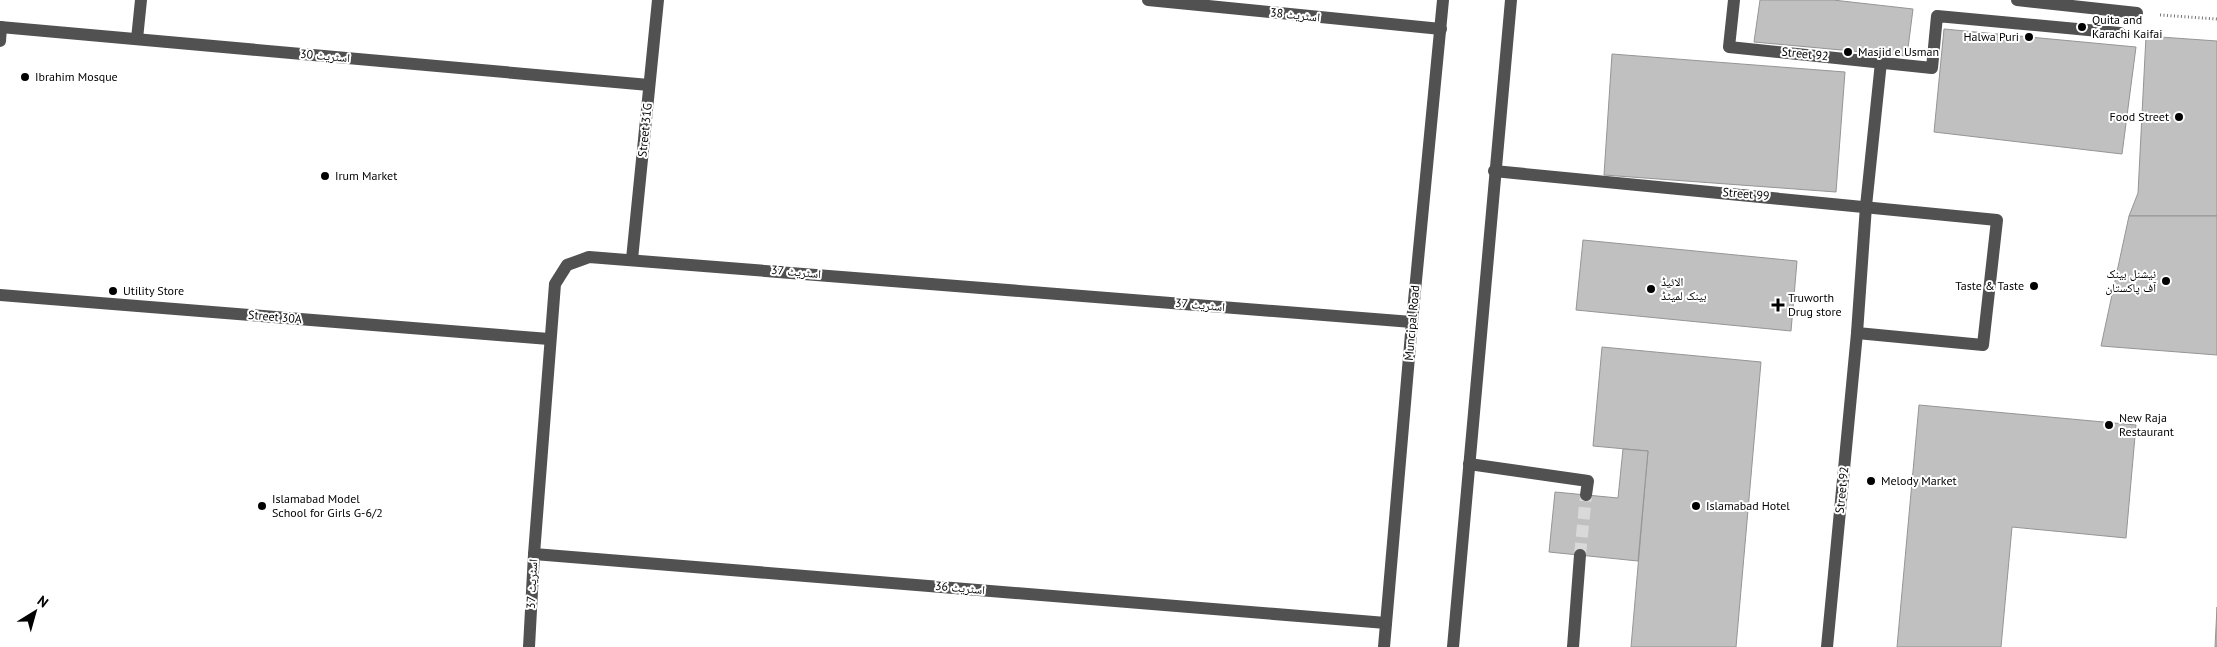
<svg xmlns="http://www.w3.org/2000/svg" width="2217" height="647" viewBox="0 0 2217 647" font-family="'PT Sans','Noto Naskh Arabic',sans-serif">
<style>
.building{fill:#c0c0c0;stroke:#959595}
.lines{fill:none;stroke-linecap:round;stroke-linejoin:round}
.minor-tunnel{stroke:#d9d9d9;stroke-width:12;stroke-dasharray:12 6;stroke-linecap:butt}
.path{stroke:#737373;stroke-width:3;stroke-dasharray:1 2.5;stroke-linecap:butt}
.minor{stroke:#515151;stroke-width:12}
.poi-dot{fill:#000;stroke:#fff;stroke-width:2}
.labels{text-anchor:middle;stroke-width:4;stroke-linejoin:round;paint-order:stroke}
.street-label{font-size:12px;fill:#000;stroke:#fff}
.poi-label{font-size:12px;fill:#000;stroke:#fff;text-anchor:start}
</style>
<rect width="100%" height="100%" fill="#fff"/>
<g class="building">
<polygon points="1760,0 1833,0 1913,9 1907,56 1754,42"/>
<polygon points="1944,29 2136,47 2122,154 1934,132"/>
<polygon points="2146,36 2217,41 2217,216 2129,216 2138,193"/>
<polygon points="1612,54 1845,72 1836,192 1604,175"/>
<polygon points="2129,216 2217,216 2217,355 2101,346"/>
<polygon points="1583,240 1797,261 1791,331 1576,310"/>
<polygon points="1602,347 1761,362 1736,647 1631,647 1648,451 1593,446"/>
<polygon points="1919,405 2136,425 2126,538 2012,527 2001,647 1897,647"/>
<polygon points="1623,449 1648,451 1638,561 1549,552 1555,492 1618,498"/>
<polygon points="2217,607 2217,647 2215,647"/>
</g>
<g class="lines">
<polyline class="minor-tunnel" points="1580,555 1586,495"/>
<polyline class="path" points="2160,15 2217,19"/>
<g class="minor">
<polyline points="1148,0 1441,29"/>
<polyline points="1734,0 1729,47 1932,68 1937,16 2120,33"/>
<polyline points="2017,0 2137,13"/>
<polyline points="0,27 649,85"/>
<polyline points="137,39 141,0"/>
<polyline points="0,41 1,27"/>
<polyline points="1494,171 1997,220 1983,345 1857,333"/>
<polyline points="632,259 658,0"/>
<polyline points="0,295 549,339"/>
<polyline points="1469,464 1588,481 1586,495"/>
<polyline points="534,554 1386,623"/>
<polyline points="529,647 534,554 555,284 567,265 589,257 1412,322"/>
<polyline points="1384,647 1412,322 1443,0"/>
<polyline points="1453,647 1511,0"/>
<polyline points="1573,647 1580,555"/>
<polyline points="1827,647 1857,333 1866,206 1881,62"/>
</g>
</g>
<g class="poi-dot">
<circle cx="2082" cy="27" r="5"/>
<circle cx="2029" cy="37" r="5"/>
<circle cx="1848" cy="52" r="5"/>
<circle cx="25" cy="77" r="5"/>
<circle cx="2179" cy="117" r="5"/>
<circle cx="325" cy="176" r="5"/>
<circle cx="2166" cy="281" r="5"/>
<circle cx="2034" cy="286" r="5"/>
<circle cx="1651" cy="289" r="5"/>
<circle cx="113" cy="291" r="5"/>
<path d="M1775.5 297.5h5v5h5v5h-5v5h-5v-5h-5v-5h5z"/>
<circle cx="2109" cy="425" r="5"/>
<circle cx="1871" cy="481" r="5"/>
<circle cx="262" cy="506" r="5"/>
<circle cx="1696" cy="506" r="5"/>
</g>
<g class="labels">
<g class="street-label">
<text transform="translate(1295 15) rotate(6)" y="4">اسٹریٹ 38</text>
<text transform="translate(1805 54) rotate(6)" y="4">Street 92</text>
<text transform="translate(325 56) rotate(5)" y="4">اسٹریٹ 30</text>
<text transform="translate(645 130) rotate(-84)" y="4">Street 31G</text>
<text transform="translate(1746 194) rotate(5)" y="4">Street 99</text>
<text transform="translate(796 272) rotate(5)" y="4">اسٹریٹ 37</text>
<text transform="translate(1200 305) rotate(5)" y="4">اسٹریٹ 37</text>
<text transform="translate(275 317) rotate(5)" y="4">Street 30A</text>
<text transform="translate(1412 323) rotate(-85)" y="4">Muncipal Road</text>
<text transform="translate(1842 490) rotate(-84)" y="4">Street 92</text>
<text transform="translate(532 584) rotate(-87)" y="4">اسٹریٹ 37</text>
<text transform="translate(960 588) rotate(5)" y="4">اسٹریٹ 36</text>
</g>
<g class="poi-label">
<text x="2092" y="24">Quita and<tspan x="2092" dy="14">Karachi Kaifai</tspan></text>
<text x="2019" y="41" text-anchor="end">Halwa Puri</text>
<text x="1858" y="56">Masjid e Usman</text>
<text x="35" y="81">Ibrahim Mosque</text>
<text x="2169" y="121" text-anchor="end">Food Street</text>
<text x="335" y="180">Irum Market</text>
<text x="2156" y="278" text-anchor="end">نیشنل بینک<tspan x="2156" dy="14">آف پاکستان</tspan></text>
<text x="1661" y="286">الائیڈ<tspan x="1661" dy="14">بینک لمیٹڈ</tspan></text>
<text x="2024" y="290" text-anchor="end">Taste &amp; Taste</text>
<text x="123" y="295">Utility Store</text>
<text x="1788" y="302">Truworth<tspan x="1788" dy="14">Drug store</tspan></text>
<text x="2119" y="422">New Raja<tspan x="2119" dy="14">Restaurant</tspan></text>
<text x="1881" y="485">Melody Market</text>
<text x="272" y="503">Islamabad Model<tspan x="272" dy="14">School for Girls G-6/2</tspan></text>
<text x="1706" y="510">Islamabad Hotel</text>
</g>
</g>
<g transform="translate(35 612) rotate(37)" stroke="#ffffff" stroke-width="4" paint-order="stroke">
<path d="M0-4L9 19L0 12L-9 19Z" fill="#000000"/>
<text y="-8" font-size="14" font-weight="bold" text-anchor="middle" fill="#000000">N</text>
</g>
</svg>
